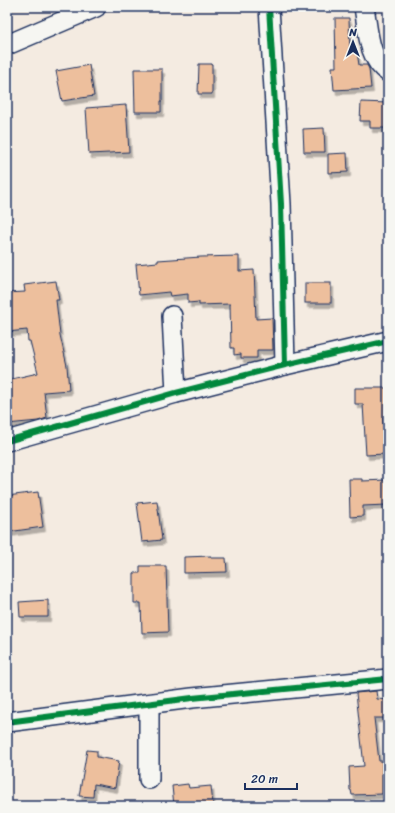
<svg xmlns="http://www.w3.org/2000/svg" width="395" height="813" viewBox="0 0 395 813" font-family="Sriracha,sans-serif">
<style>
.building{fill:#edbf9d;stroke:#1b2f5e;filter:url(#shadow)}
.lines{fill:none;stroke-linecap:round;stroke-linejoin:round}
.street-casing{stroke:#1b2f5e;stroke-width:22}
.street{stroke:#f6f6f2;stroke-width:19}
.cycleway-casing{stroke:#f6f6f2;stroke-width:8}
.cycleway{stroke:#00873e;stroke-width:6}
</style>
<defs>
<filter id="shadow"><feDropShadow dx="2.5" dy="4.5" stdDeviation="0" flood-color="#0004"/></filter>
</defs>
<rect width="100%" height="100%" fill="#f4ebe1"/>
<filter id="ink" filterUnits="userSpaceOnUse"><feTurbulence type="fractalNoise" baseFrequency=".025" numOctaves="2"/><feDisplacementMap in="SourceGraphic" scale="8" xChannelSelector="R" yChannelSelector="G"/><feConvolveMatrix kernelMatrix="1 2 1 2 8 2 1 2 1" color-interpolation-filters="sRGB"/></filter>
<g filter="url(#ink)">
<g class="building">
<polygon points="335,18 349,18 350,53 357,52 359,65 367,65 369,69 371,88 334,90 332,67 336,67"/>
<polygon points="199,64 212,64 212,94 198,94"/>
<polygon points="89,65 94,96 62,101 56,71"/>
<polygon points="134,69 162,69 162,101 161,101 161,112 135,112"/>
<polygon points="361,102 388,103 388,128 370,128 370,121 360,121"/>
<polygon points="126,105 129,152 89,154 86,108"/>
<polygon points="324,128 325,152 304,152 303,129"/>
<polygon points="347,153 348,172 328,173 328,154"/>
<polygon points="239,256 239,271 254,270 256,319 272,318 273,350 257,350 257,358 241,358 241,354 234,355 234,348 231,348 230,304 199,305 199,302 188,303 188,294 170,296 169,292 139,295 136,264 158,262 158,260 201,257"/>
<polygon points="56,281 59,300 56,300 60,335 67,366 69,390 44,392 47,418 38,421 7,424 7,380 38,373 30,341 28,341 27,330 7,332 7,293 25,292 24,285"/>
<rect x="305" y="283" width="26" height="20"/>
<polygon points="355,388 388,388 388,418 383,418 385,454 366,455 363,404 355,404"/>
<polygon points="349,479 362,479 362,481 386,480 387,505 363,506 363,516 350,517"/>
<polygon points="38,492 43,527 8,532 7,496"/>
<polygon points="157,501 162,540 142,542 137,503"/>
<polygon points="211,556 211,558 226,558 227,572 184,573 184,557"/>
<polygon points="140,566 166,566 168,632 142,633 141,603 134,603 134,573 140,573"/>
<polygon points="48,600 48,617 20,617 19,602"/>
<polygon points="376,691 377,699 388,700 388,718 374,718 379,761 382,761 382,794 352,795 351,790 350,790 349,767 364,766 356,693"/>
<polygon points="87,750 97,751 97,757 119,761 115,788 94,784 93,797 79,796"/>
<polygon points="188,784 189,788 211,786 213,805 174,806 172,786"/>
</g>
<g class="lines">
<defs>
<g id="street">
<polyline points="269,7 281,204 285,365"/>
<path d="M364 7C368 29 368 59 388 72"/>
<polyline points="7,45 96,7"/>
<polyline points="172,316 176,393"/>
<polyline points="7,441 176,393 285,365 388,341"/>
<polyline points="149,704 149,779"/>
<polyline points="7,722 192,698 388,679"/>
</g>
</defs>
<use href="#street" class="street-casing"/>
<use href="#street" class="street"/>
<defs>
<g id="cycleway">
<polyline points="269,7 281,204 285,365"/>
<polyline points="7,441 176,393 285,365 388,341"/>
<polyline points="7,722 192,698 388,679"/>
</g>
</defs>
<use href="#cycleway" class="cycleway-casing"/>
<use href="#cycleway" class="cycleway"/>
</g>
</g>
<rect width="395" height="813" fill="none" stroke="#f6f6f2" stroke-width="24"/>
<rect x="12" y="12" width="371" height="789" fill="none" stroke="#1b2f5e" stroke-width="1.5" filter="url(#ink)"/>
<g transform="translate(353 42)" stroke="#f6f6f2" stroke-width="3" paint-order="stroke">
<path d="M0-3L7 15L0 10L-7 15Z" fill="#1b2f5e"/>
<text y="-6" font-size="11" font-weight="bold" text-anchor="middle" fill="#1b2f5e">N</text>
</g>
<path d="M245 783v6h52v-6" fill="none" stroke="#1b2f5e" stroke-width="2"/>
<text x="251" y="783" font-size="12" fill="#1b2f5e" stroke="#f6f6f2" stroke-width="3" paint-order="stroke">20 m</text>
</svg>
